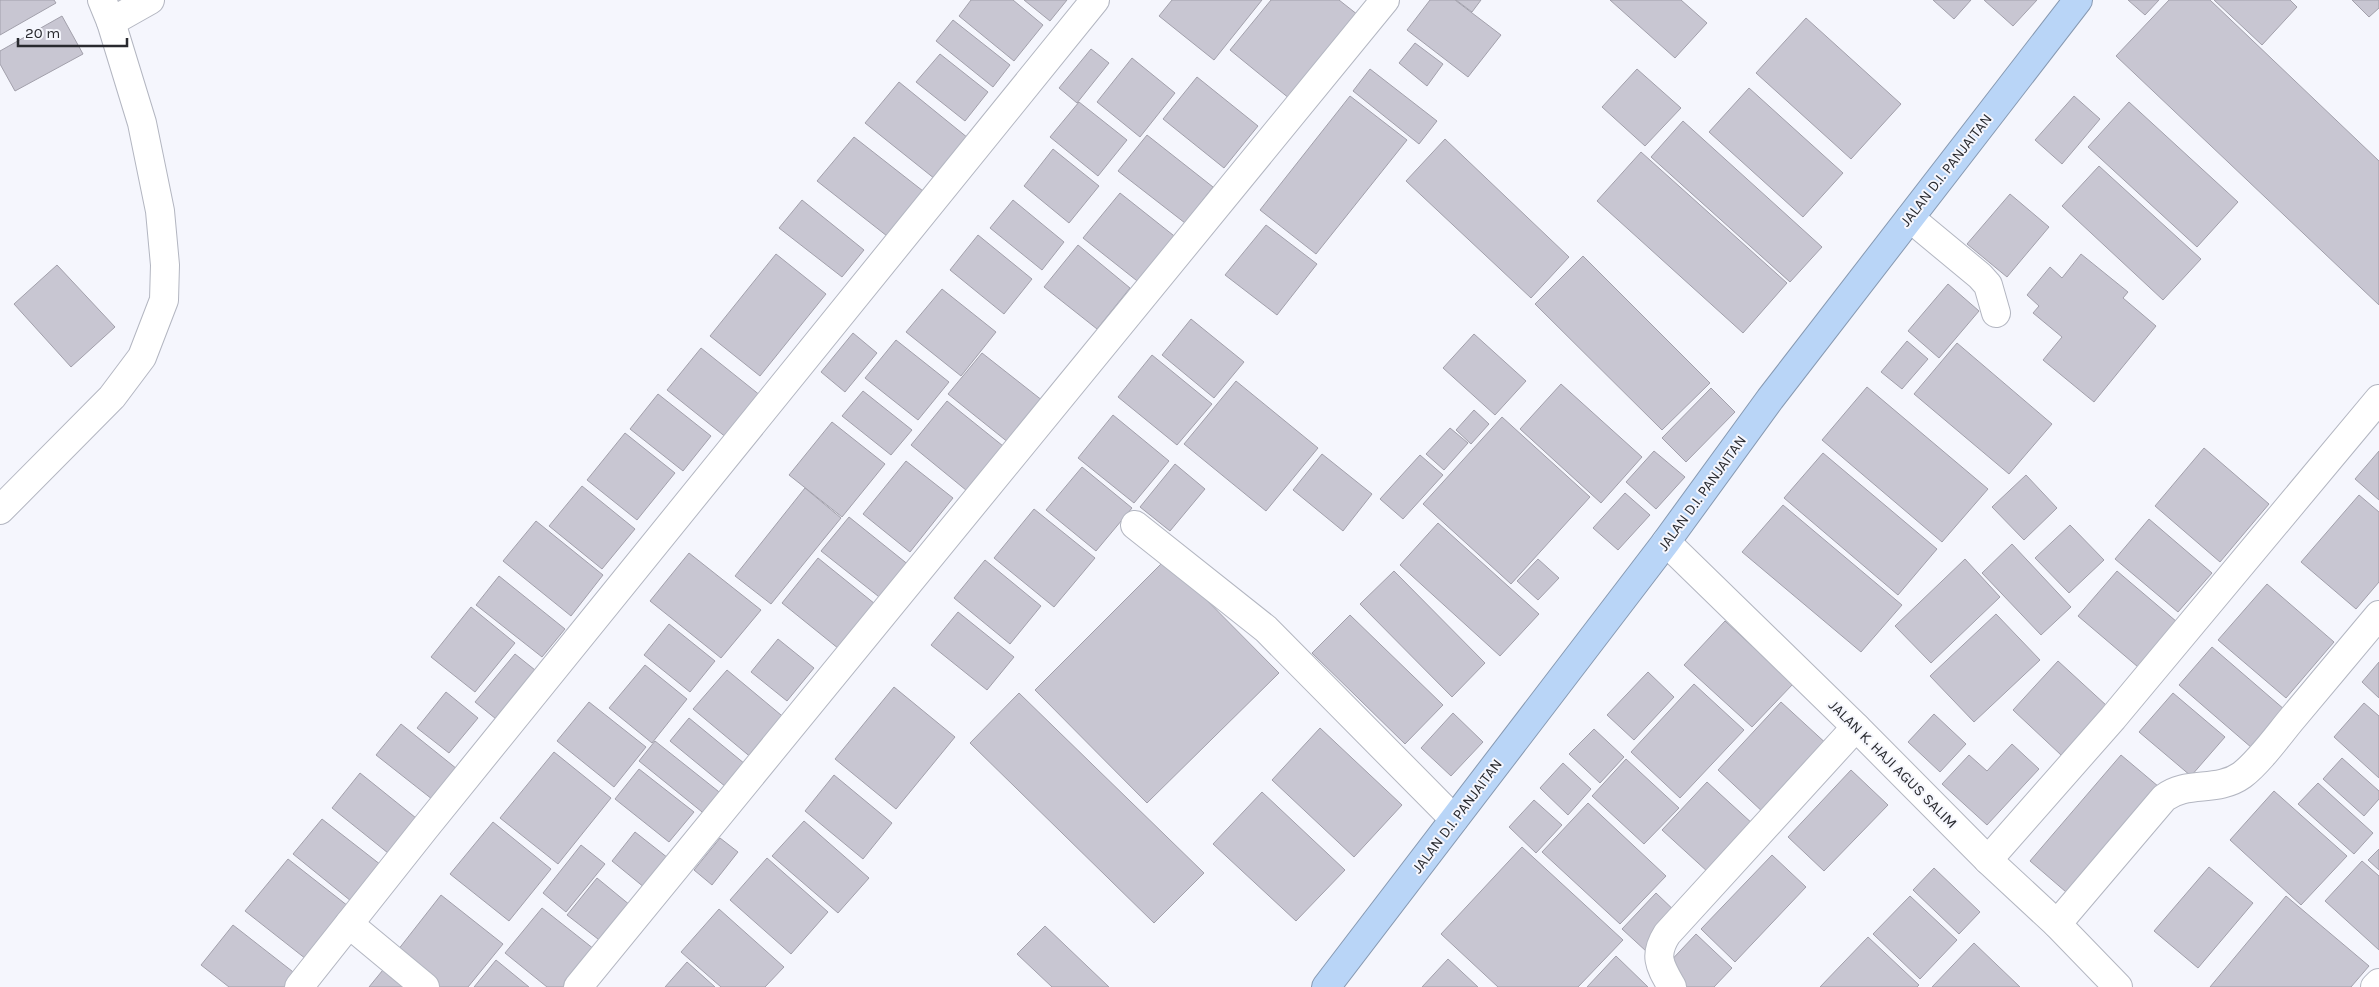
<svg xmlns="http://www.w3.org/2000/svg" width="2379" height="987" viewBox="0 0 2379 987" font-family="Karla,sans-serif">
<style>
.building{fill:#c8c6d2;stroke:#a2a0ab}
.lines{fill:none;stroke-linecap:round;stroke-linejoin:round}
.minor-casing{stroke:#b3b6c1;stroke-width:30}
.highway-casing{stroke:#8799b1;stroke-width:30}
.minor{stroke:#fff;stroke-width:28}
.highway{stroke:#b9d5f7;stroke-width:28}
.labels{text-anchor:middle;stroke-width:4;stroke-linejoin:round;paint-order:stroke}
.street-label{font-size:15px;fill:#292a2f;stroke:#f5f6fd}
</style>
<rect width="100%" height="100%" fill="#f5f6fd"/>
<g class="building">
<polygon points="0,0 54,0 56,3 0,35"/>
<polygon points="971,0 1013,0 1043,25 1014,61 959,16"/>
<polygon points="1024,0 1067,0 1050,21"/>
<polygon points="1172,0 1262,0 1214,60 1159,16"/>
<polygon points="1271,0 1339,0 1358,15 1290,99 1230,50"/>
<polygon points="1430,0 1455,0 1501,35 1468,77 1407,30"/>
<polygon points="1456,0 1481,0 1472,12"/>
<polygon points="1610,0 1681,0 1707,23 1675,58"/>
<polygon points="1933,0 1971,0 1954,19"/>
<polygon points="1984,0 2037,0 2013,26"/>
<polygon points="2128,0 2159,0 2145,15"/>
<polygon points="2169,0 2210,0 2379,161 2379,305 2116,56"/>
<polygon points="2214,0 2290,0 2297,7 2262,45"/>
<polygon points="2352,0 2379,0 2379,8 2369,17"/>
<polygon points="62,16 83,54 15,91 0,64 0,51"/>
<polygon points="1806,18 1901,104 1851,159 1756,73"/>
<polygon points="953,20 1010,65 993,87 936,41"/>
<polygon points="1415,43 1443,64 1427,86 1399,63"/>
<polygon points="1091,49 1109,63 1077,103 1059,88"/>
<polygon points="940,54 988,92 965,121 916,82"/>
<polygon points="1132,58 1175,93 1140,137 1097,102"/>
<polygon points="1370,69 1437,121 1419,144 1353,91"/>
<polygon points="1637,69 1681,108 1645,146 1602,107"/>
<polygon points="1197,77 1258,126 1224,168 1163,119"/>
<polygon points="899,82 968,138 935,179 865,123"/>
<polygon points="1749,88 1843,173 1803,217 1709,132"/>
<polygon points="1350,96 1407,140 1316,254 1260,210"/>
<polygon points="2074,96 2100,119 2062,164 2035,140"/>
<polygon points="1079,102 1127,140 1098,176 1050,137"/>
<polygon points="2129,102 2238,202 2197,247 2088,147"/>
<polygon points="1683,121 1822,247 1790,282 1651,157"/>
<polygon points="1147,135 1213,187 1185,223 1118,171"/>
<polygon points="854,137 923,191 887,236 817,181"/>
<polygon points="1445,139 1569,257 1531,298 1406,181"/>
<polygon points="1053,149 1099,186 1069,223 1024,186"/>
<polygon points="1641,152 1787,283 1743,333 1597,201"/>
<polygon points="2099,166 2201,259 2163,300 2062,206"/>
<polygon points="1120,193 1178,239 1141,284 1083,238"/>
<polygon points="2010,194 2049,227 2007,277 1967,244"/>
<polygon points="802,200 864,250 842,277 779,228"/>
<polygon points="1013,200 1064,242 1042,270 990,228"/>
<polygon points="1266,225 1317,264 1277,315 1225,275"/>
<polygon points="978,235 1032,279 1004,314 950,270"/>
<polygon points="1078,245 1130,288 1097,329 1044,287"/>
<polygon points="776,254 826,294 760,376 710,336"/>
<polygon points="2081,254 2128,292 2123,298 2156,326 2094,402 2043,360 2062,337 2033,313 2039,306 2027,295 2050,267 2062,278"/>
<polygon points="1583,256 1710,383 1662,430 1535,304"/>
<polygon points="57,265 115,327 71,367 14,304"/>
<polygon points="1948,284 1979,311 1939,358 1908,331"/>
<polygon points="942,289 996,332 961,376 906,332"/>
<polygon points="1191,319 1244,362 1214,398 1162,355"/>
<polygon points="853,333 877,353 845,392 821,372"/>
<polygon points="1474,334 1526,381 1495,415 1443,368"/>
<polygon points="896,340 949,382 918,420 865,378"/>
<polygon points="1907,341 1928,359 1902,389 1881,372"/>
<polygon points="1957,343 2052,424 2009,474 1914,394"/>
<polygon points="701,348 766,400 732,442 667,390"/>
<polygon points="982,353 1043,401 1009,443 948,394"/>
<polygon points="1152,355 1212,404 1177,445 1118,397"/>
<polygon points="1236,381 1318,448 1266,511 1184,444"/>
<polygon points="1561,384 1642,457 1601,503 1520,429"/>
<polygon points="1867,387 1988,489 1942,542 1822,440"/>
<polygon points="1711,388 1735,412 1686,462 1662,438"/>
<polygon points="863,391 912,430 891,455 842,416"/>
<polygon points="658,394 711,436 683,471 630,429"/>
<polygon points="947,401 1008,450 972,495 911,445"/>
<polygon points="1474,410 1489,424 1471,444 1456,430"/>
<polygon points="1113,415 1169,461 1134,503 1078,458"/>
<polygon points="1502,417 1590,497 1511,584 1423,504"/>
<polygon points="832,422 885,464 842,517 789,475"/>
<polygon points="1450,428 1468,443 1444,470 1426,454"/>
<polygon points="625,433 675,473 637,520 587,480"/>
<polygon points="2204,448 2269,504 2220,562 2155,506"/>
<polygon points="1654,451 1685,477 1656,509 1626,482"/>
<polygon points="2379,451 2379,500 2355,479"/>
<polygon points="1823,453 1937,549 1898,595 1784,498"/>
<polygon points="1322,454 1372,494 1343,531 1293,490"/>
<polygon points="1420,455 1443,475 1403,519 1380,499"/>
<polygon points="906,461 953,498 910,552 863,514"/>
<polygon points="1175,464 1205,489 1170,531 1140,507"/>
<polygon points="1082,467 1132,508 1096,551 1046,510"/>
<polygon points="2026,475 2057,508 2024,540 1992,507"/>
<polygon points="582,486 635,529 602,569 549,526"/>
<polygon points="805,488 841,518 771,604 735,576"/>
<polygon points="1625,493 1650,515 1618,550 1593,528"/>
<polygon points="2359,495 2379,512 2379,582 2356,609 2301,562"/>
<polygon points="1783,505 1902,605 1861,652 1742,552"/>
<polygon points="1034,509 1095,558 1054,607 994,558"/>
<polygon points="849,517 910,566 883,600 821,551"/>
<polygon points="2149,519 2212,573 2178,612 2115,559"/>
<polygon points="536,521 603,575 571,616 503,561"/>
<polygon points="1438,523 1539,614 1500,656 1400,565"/>
<polygon points="2070,525 2104,560 2069,593 2035,558"/>
<polygon points="2012,544 2071,607 2041,635 1982,573"/>
<polygon points="689,553 761,610 721,658 650,601"/>
<polygon points="818,558 880,608 844,653 782,603"/>
<polygon points="1166,559 1279,673 1147,803 1035,690"/>
<polygon points="1538,559 1559,578 1538,600 1517,581"/>
<polygon points="1965,559 2000,597 1931,663 1895,626"/>
<polygon points="985,560 1041,606 1010,644 954,598"/>
<polygon points="1394,571 1485,663 1452,697 1360,604"/>
<polygon points="2117,571 2177,622 2138,667 2078,616"/>
<polygon points="499,576 565,629 542,657 476,605"/>
<polygon points="2267,584 2334,642 2286,698 2218,640"/>
<polygon points="471,607 515,643 475,692 431,657"/>
<polygon points="958,612 1014,657 987,690 931,645"/>
<polygon points="1996,614 2040,660 1974,722 1930,676"/>
<polygon points="1350,615 1443,705 1405,744 1312,653"/>
<polygon points="1725,621 1793,684 1752,727 1684,665"/>
<polygon points="669,624 715,661 690,692 644,655"/>
<polygon points="778,639 814,668 787,701 751,672"/>
<polygon points="2212,647 2285,710 2252,748 2179,685"/>
<polygon points="515,654 540,674 501,723 475,702"/>
<polygon points="2058,661 2107,706 2061,755 2013,710"/>
<polygon points="2379,662 2379,698 2362,682"/>
<polygon points="645,665 687,699 652,743 609,708"/>
<polygon points="727,670 787,720 753,759 693,709"/>
<polygon points="1648,672 1674,697 1634,740 1607,715"/>
<polygon points="1694,684 1744,730 1680,798 1631,752"/>
<polygon points="894,687 955,737 896,809 835,759"/>
<polygon points="446,692 478,718 449,753 417,728"/>
<polygon points="1019,693 1204,873 1154,923 970,743"/>
<polygon points="2173,693 2225,737 2191,776 2139,732"/>
<polygon points="589,702 646,747 614,787 557,741"/>
<polygon points="1781,702 1830,747 1765,814 1718,770"/>
<polygon points="2364,703 2379,716 2379,778 2334,737"/>
<polygon points="1453,713 1483,742 1451,776 1421,748"/>
<polygon points="1934,714 1966,744 1940,772 1908,742"/>
<polygon points="689,718 745,764 726,787 670,741"/>
<polygon points="401,724 462,773 437,803 376,755"/>
<polygon points="1320,728 1402,805 1354,857 1272,780"/>
<polygon points="1594,729 1624,757 1600,783 1569,754"/>
<polygon points="655,741 728,799 712,820 639,761"/>
<polygon points="2012,744 2039,769 1987,825 1942,784 1969,755 1987,771"/>
<polygon points="554,752 611,798 558,864 500,818"/>
<polygon points="2121,755 2165,792 2073,898 2030,861"/>
<polygon points="2342,758 2379,791 2379,799 2364,816 2323,779"/>
<polygon points="1626,759 1679,808 1644,844 1592,796"/>
<polygon points="1563,763 1591,789 1568,815 1540,788"/>
<polygon points="639,769 694,812 669,842 615,799"/>
<polygon points="1851,770 1888,805 1824,871 1788,837"/>
<polygon points="360,773 416,818 388,853 332,808"/>
<polygon points="834,775 892,823 863,859 805,811"/>
<polygon points="1707,782 1754,825 1709,873 1662,830"/>
<polygon points="2318,783 2373,833 2354,854 2298,804"/>
<polygon points="2274,791 2347,856 2301,905 2230,840"/>
<polygon points="1262,792 1345,870 1296,921 1213,844"/>
<polygon points="1534,800 1562,825 1536,853 1509,827"/>
<polygon points="1588,803 1666,876 1620,924 1542,852"/>
<polygon points="322,819 381,865 351,901 293,854"/>
<polygon points="804,821 869,878 838,913 772,856"/>
<polygon points="493,822 551,869 509,921 450,874"/>
<polygon points="635,832 668,858 645,888 612,861"/>
<polygon points="720,838 738,852 712,885 694,870"/>
<polygon points="581,845 605,864 566,912 543,893"/>
<polygon points="1522,847 1623,940 1578,987 1498,987 1441,934"/>
<polygon points="2379,849 2379,870 2368,860"/>
<polygon points="1772,855 1806,887 1735,962 1701,929"/>
<polygon points="767,858 828,912 791,954 730,900"/>
<polygon points="288,859 348,906 306,959 245,911"/>
<polygon points="2362,861 2379,876 2379,950 2325,901"/>
<polygon points="2209,867 2253,903 2198,968 2154,931"/>
<polygon points="1934,868 1980,912 1959,934 1913,890"/>
<polygon points="597,878 636,910 607,946 567,915"/>
<polygon points="1656,893 1680,916 1647,952 1622,929"/>
<polygon points="441,895 503,944 468,987 434,987 394,955"/>
<polygon points="1910,896 1957,940 1920,979 1873,934"/>
<polygon points="2286,896 2369,966 2351,987 2210,987"/>
<polygon points="542,908 599,953 572,987 547,987 505,953"/>
<polygon points="719,909 784,967 765,987 721,987 681,952"/>
<polygon points="233,925 297,975 287,987 229,987 201,965"/>
<polygon points="1045,926 1109,987 1052,987 1017,954"/>
<polygon points="1696,934 1732,968 1714,987 1686,987 1665,967"/>
<polygon points="1868,937 1919,985 1917,987 1820,987"/>
<polygon points="1974,943 2020,987 1932,987"/>
<polygon points="1616,956 1648,987 1587,987"/>
<polygon points="1448,959 1478,987 1422,987"/>
<polygon points="496,960 529,987 474,987"/>
<polygon points="687,962 715,987 665,987"/>
<polygon points="387,965 414,987 369,987"/>
</g>
<g class="lines">
<defs>
<g id="minor">
<polyline points="102,0 111,22 150,0"/>
<polyline points="1910,218 1980,276 1988,285 1996,313"/>
<polyline points="0,510 112,397 142,357 164,300 165,265 160,211 142,123 111,22"/>
<polyline points="1135,525 1266,629 1454,819"/>
<polyline points="1666,542 1856,727 1988,860 2057,924 2118,987"/>
<polyline points="1988,860 2113,718 2379,399"/>
<polyline points="349,924 425,987"/>
<path d="M2057 924 2164 798C2187 780 2217 793 2242 775 2259 762 2277 737 2291 720 2320 685 2350 650 2379 615"/>
<polyline points="299,987 425,828 1095,0"/>
<polyline points="578,987 1385,0"/>
<path d="M1672 987C1660 966 1653 956 1667 934L1856 727"/>
<polyline points="2375,987 2379,983"/>
</g>
<polyline id="highway" points="1326,987 1666,542 1770,399 2078,0"/>
</defs>
<use href="#minor" class="minor-casing"/>
<use href="#highway" class="highway-casing"/>
<use href="#minor" class="minor"/>
<use href="#highway" class="highway"/>
</g>
<g class="labels">
<g class="street-label">
<text transform="translate(1946 170) rotate(-52)" y="5">JALAN D.I. PANJAITAN</text>
<text transform="translate(1702 493) rotate(-54)" y="5">JALAN D.I. PANJAITAN</text>
<text transform="translate(1893 764) rotate(45)" y="5">JALAN K. HAJI AGUS SALIM</text>
<text transform="translate(1457 816) rotate(-53)" y="5">JALAN D.I. PANJAITAN</text>
</g>
</g>
<path d="M18 38v8h109v-8" fill="none" stroke="#292a2f" stroke-width="2.5"/>
<text x="25" y="38" font-size="15" fill="#292a2f" stroke="#f5f6fd" stroke-width="4" paint-order="stroke">20 m</text>
</svg>
